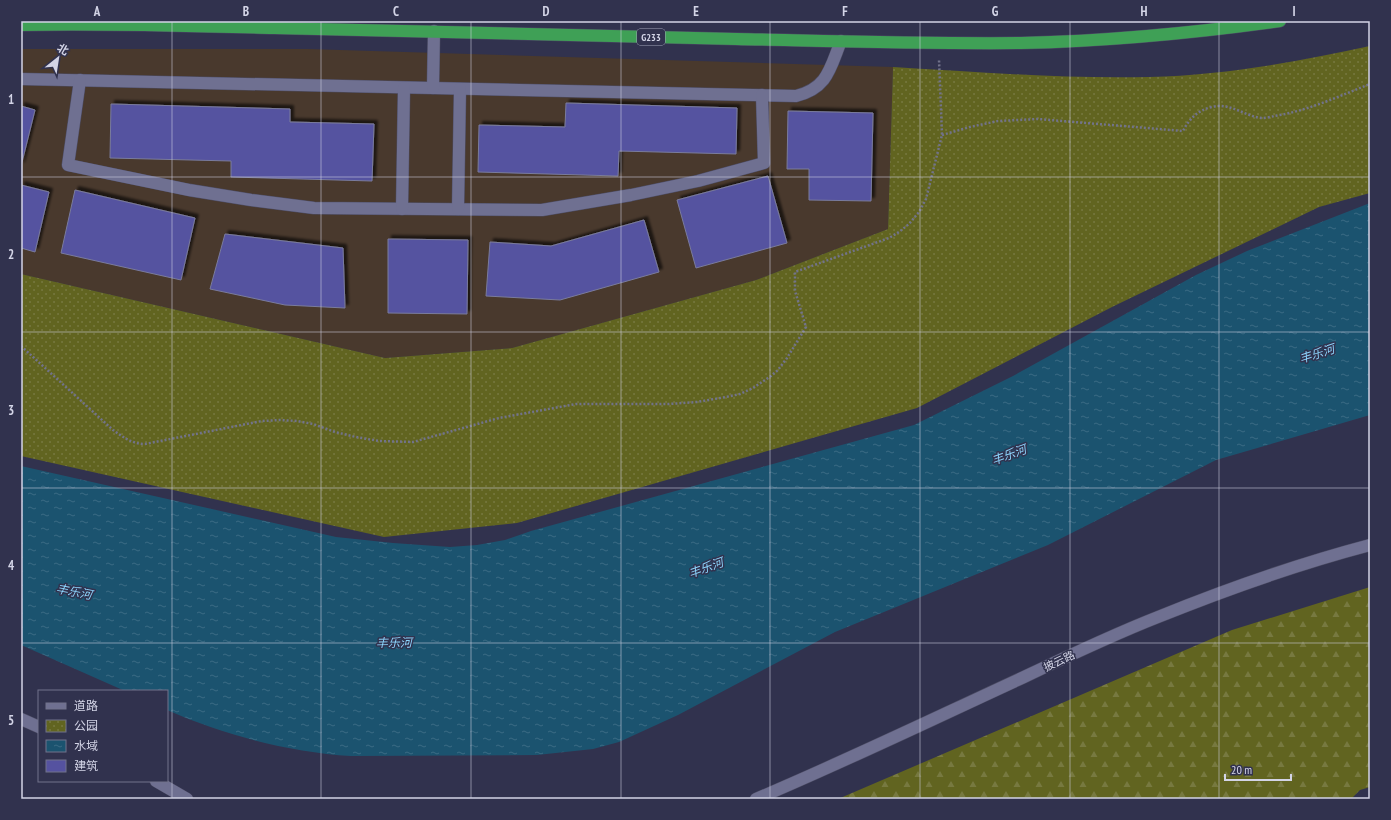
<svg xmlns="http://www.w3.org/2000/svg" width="1391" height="820" viewBox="0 0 1391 820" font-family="'PT Sans Narrow','Noto Sans SC',sans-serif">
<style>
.commercial{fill:#49392d}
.forest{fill:url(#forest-firs)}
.park{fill:url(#park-dots)}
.water{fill:url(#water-ripples)}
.building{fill:#5552a0;stroke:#7a7c9d;filter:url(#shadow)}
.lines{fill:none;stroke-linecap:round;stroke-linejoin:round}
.minor-casing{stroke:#4d4d65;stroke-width:13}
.highway-casing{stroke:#4d4d65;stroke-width:13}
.path{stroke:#72738b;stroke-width:2.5;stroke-dasharray:2 2;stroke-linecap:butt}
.minor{stroke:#6f7091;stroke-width:12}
.highway{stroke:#3fa056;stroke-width:12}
.grid{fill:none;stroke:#d3d4e6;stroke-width:1;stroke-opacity:0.55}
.labels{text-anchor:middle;stroke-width:3;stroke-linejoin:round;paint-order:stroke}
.shield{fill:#31324e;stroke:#a2a3b8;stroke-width:1}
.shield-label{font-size:10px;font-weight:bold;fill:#d3d4e6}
.street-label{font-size:11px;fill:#d3d4e6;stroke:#31324e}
.water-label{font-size:12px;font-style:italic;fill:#8dd5fd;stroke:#31324e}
.neatline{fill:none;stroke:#d3d4e6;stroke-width:1.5}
.grid-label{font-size:13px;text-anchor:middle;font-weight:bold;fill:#d3d4e6}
</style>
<defs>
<pattern id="forest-firs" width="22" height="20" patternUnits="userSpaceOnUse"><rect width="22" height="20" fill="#616420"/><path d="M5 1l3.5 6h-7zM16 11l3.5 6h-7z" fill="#777940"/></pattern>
<pattern id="park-dots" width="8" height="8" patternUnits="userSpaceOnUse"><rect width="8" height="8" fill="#616420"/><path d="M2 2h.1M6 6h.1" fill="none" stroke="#777940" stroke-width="1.8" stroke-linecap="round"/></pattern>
<pattern id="water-ripples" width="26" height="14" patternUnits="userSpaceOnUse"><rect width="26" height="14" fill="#1b536f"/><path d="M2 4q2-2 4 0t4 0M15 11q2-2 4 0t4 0" fill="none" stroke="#3b6b84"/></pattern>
<filter id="shadow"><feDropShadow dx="3.5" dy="-3.5" stdDeviation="1" flood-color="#0009"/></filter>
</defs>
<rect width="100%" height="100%" fill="#31324e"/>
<polygon class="commercial" points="21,49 308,49 893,67 888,229 756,280 512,348 385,358 21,274"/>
<polygon class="forest" points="1370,587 1370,787 1360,790 1351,799 838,799 1232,630"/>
<path class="park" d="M1370 46V193L1319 207 1112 307 917 408 517 523 384 537 21 456V274L385 358 512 348 756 280 888 229 893 67C978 72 1064 79 1149 77 1224 75 1297 62 1370 46Z"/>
<path class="water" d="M1370 203V415L1216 460 1048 545 835 632 678 715 619 742 593 749 537 755 351 756C288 752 224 735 167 710V691H125L21 645V466L336 537 393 543 450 547 477 545 505 540 531 531 914 425 1013 376 1196 275 1247 251Z"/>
<g class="building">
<polygon points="566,103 737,108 736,154 619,151 618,176 478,172 479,125 565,127"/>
<polygon points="111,104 290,109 290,122 374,124 372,181 231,177 231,161 110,158"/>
<polygon points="21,106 35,110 21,166"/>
<polygon points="788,111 873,113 871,201 809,200 809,169 787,169"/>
<polygon points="768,176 787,243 696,268 677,200"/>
<polygon points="21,185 49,192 35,252 21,248"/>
<polygon points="75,190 195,218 181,280 61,253"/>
<polygon points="644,220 659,272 560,300 486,296 490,242 551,246"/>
<polygon points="225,234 343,248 345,308 285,305 210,289"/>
<polygon points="388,239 468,240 467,314 388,313"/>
</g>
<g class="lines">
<defs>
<g id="minor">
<path d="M21 79 796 96C828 88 830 68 841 41"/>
<polyline points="80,80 68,165 189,190 251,200 314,208 542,210 631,195 698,181 764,163 762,95"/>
<polyline points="433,88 434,31"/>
<polyline points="402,209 404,88"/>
<polyline points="458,209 460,89"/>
<polyline points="21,719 39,727"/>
<polyline points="156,781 187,799"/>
<path d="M756 799C846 761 935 718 1024 677 1068 656 1112 635 1158 617 1227 589 1298 564 1370 545"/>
</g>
<path id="highway" d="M21 25C105 23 190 26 274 28 428 31 582 35 736 39 831 41 926 44 1021 43 1108 41 1194 33 1280 21"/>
</defs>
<use href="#minor" class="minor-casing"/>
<use href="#highway" class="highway-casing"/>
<g class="path">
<path d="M942 135 970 127 998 121 1038 119 1183 131C1189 119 1198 110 1212 107 1230 102 1246 117 1262 118 1266 118 1271 117 1274 116 1308 111 1339 96 1370 84"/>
<path d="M21 346 113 430C123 437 132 444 145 444L262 421 280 420 297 421 313 424 335 432 356 437 379 441 413 442 499 418 576 404H669L697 402 726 397 740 394 753 388 771 376 778 370 787 358 806 327 795 291V272L889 238 899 232 909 224 919 212 926 199 942 135 939 60"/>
</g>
<use href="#minor" class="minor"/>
<use href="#highway" class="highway"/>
</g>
<path class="grid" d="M172 21V799M321 21V799M471 21V799M621 21V799M770 21V799M920 21V799M1070 21V799M1219 21V799M21 177H1370M21 332H1370M21 488H1370M21 643H1370"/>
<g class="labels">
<rect class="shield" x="637" y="29" width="28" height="16" rx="3"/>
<g class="shield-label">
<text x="651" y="41">G233</text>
</g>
<g class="street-label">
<text transform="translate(1059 661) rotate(-25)" y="4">披云路</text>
</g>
<g class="water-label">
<text transform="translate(1317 354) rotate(-18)" y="4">丰乐河</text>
<text transform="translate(1009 455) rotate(-20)" y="4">丰乐河</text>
<text transform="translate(706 568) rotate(-20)" y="4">丰乐河</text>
<text transform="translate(74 592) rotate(11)" y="4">丰乐河</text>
<text transform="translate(394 643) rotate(-1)" y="4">丰乐河</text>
</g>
</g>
<rect width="1391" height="820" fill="none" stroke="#31324e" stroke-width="44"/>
<rect x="38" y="690" width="130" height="92" fill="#31324e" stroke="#72738b"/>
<rect x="46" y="703" width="20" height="6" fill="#6f7091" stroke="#72738b"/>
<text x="74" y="710" font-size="12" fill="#d3d4e6">道路</text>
<rect x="46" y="720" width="20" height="12" fill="url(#park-dots)" stroke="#72738b"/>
<text x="74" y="730" font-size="12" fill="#d3d4e6">公园</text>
<rect x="46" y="740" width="20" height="12" fill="url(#water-ripples)" stroke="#72738b"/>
<text x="74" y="750" font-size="12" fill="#d3d4e6">水域</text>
<rect x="46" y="760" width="20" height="12" fill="#5552a0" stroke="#72738b"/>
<text x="74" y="770" font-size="12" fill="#d3d4e6">建筑</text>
<g transform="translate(58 58) rotate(30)" stroke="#31324e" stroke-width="3" paint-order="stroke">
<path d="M0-3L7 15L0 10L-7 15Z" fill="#d3d4e6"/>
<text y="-6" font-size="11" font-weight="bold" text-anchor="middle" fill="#d3d4e6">北</text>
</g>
<path d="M1225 774v6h66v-6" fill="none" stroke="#d3d4e6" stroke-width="2"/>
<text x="1231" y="774" font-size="12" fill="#d3d4e6" stroke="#31324e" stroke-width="3" paint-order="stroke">20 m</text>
<rect x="22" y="22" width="1347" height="776" class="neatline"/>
<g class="grid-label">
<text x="97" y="16">A</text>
<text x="246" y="16">B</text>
<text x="396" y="16">C</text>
<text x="546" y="16">D</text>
<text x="696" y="16">E</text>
<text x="845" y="16">F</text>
<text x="995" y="16">G</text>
<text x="1144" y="16">H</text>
<text x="1294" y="16">I</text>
<text x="11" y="104">1</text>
<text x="11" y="259">2</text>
<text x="11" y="415">3</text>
<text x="11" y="570">4</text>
<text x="11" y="725">5</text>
</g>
</svg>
